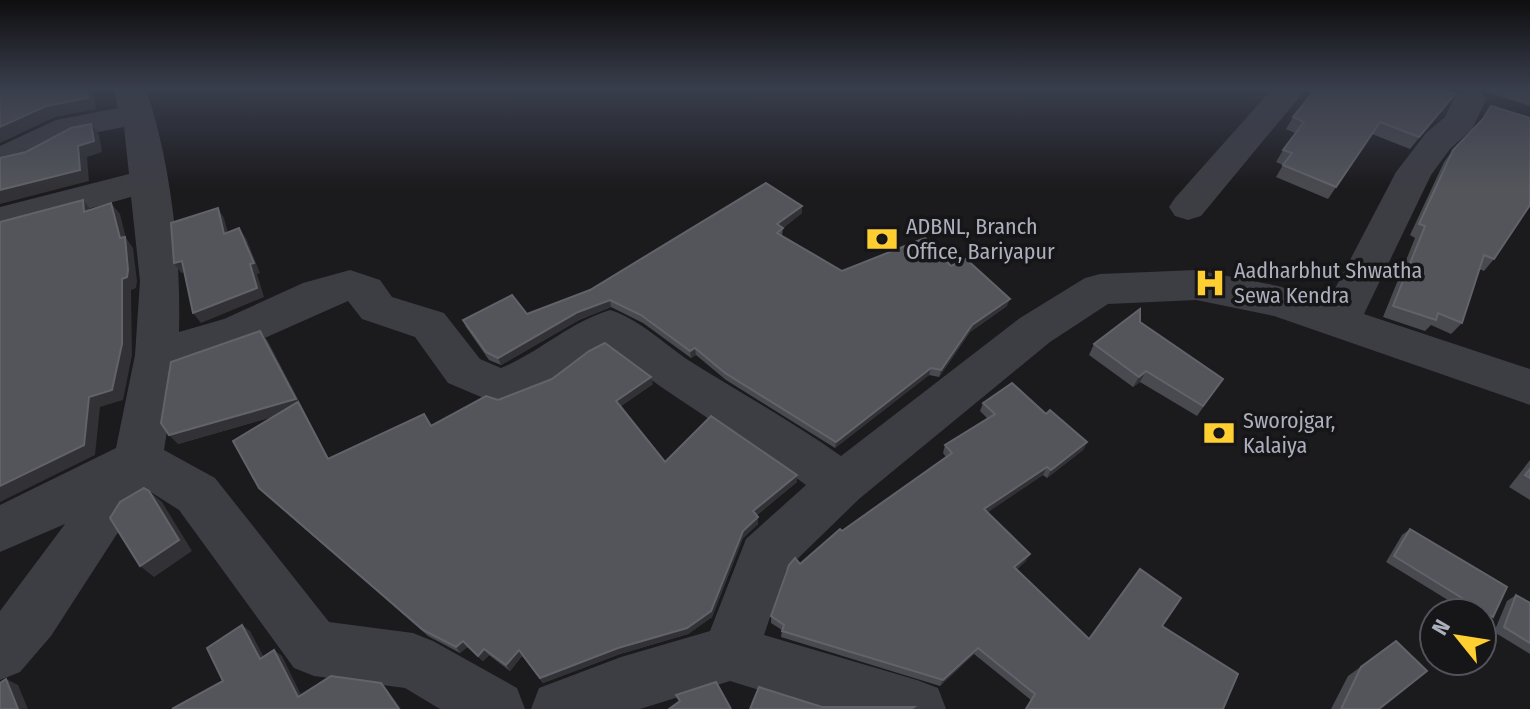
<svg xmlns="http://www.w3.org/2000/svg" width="1530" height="709" viewBox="0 0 1530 709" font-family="'Fira Sans Condensed',sans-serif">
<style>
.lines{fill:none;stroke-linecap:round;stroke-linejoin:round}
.minor{fill:#3d3d44;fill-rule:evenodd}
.wall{fill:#494a4f}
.shaded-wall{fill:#323236}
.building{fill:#54555b;stroke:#62636a;stroke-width:2}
.labels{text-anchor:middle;stroke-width:7;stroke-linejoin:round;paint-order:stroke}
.poi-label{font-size:22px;fill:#acb0bd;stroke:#161518;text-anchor:start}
</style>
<rect width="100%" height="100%" fill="#1b1a1d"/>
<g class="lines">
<g class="minor">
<path d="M114 89H146C171 163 181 254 179 332L224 319 303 283 350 270 380 280 392 297 444 313 480 359 501 368C540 352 568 323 610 310 639 319 663 343 688 360 739 392 791 421 841 456L1020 318 1085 278 1100 274 1196 270 1278 286 1328 302 1396 172 1426 133 1445 117 1457 93 1469 90 1481 93 1486 100 1472 129 1450 149 1431 175 1364 314 1530 369V405L1274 316 1196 300 1108 304 1050 342 859 499 786 570 764 635 917 680 938 688 946 709H821L730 681 640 709H531L539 688 621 657 710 631 746 539 806 485C741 437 670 397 607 347L589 356 553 384 500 405 448 383 415 337 362 319 348 301 251 344 177 366 164 450 215 478 329 622 413 633 433 641 517 688 525 709H440L405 688 314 676 294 668 179 510 146 489 51 636 20 672 0 680V611L65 524 0 552V505L116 448 135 355 140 281 131 197 0 233V207L129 174 124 127 78 136 34 160 0 168V146L56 120 118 108Z"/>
<polygon points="1272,89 1306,89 1201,216 1188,220 1175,216 1169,207 1175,198"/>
</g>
</g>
<g class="wall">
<polygon points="1307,89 1439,89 1446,106 1410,149 1372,134 1328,199 1276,177 1283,165 1276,162 1283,150 1295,133 1286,129 1293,117 1313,93 1308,91"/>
<polygon points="1478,89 1530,89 1530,106"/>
<polygon points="1491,106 1494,259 1484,271 1479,269 1462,323 1451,334 1431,325 1425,331 1383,317 1415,238 1410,235 1444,162 1453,150 1477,126"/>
<polygon points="802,213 783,228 782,236 842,271 951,266 1007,306 970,332 939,377 929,375 835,448 726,380 696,355 691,358 643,323 611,307 579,320 501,365 489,360 466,327 463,320 527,314"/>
<polygon points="1140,322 1223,379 1197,416 1140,382 1133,387 1089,355 1094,344"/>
<polygon points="267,340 329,459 431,426 498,400 653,384 621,406 665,462 797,475 797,482 757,515 758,517 758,524 743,538 712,617 688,634 620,654 543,683 522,656 510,671 489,655 483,661 467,647 460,653 428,636 266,495 259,488 275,416 178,444"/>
<polygon points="983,403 1046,414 1087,442 1083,450 1047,478 1043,475 987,512 1026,561 1016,570 1089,639 1162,626 1223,709 1025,709 1031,700 974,654 940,686 781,637 782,630 771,623 771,616 800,564 842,531 946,457 943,453 945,445 988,419 980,411"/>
<polygon points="1530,460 1530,500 1509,487"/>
<polygon points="1410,529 1493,617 1484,623 1482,621 1482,613 1469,613 1386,562 1402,535"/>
<polygon points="1516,595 1530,603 1530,654 1494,632 1507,601"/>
<polygon points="1396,641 1379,709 1331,709 1348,676"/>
</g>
<g class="shaded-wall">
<polygon points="87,89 93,89 96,109 55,117 0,143 0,127"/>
<polygon points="1455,94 1446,106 1410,149 1419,137"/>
<polygon points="91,124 99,135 102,152 87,157 89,181 0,204 0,190 78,146"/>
<polygon points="83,200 92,211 84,212"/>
<polygon points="111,203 120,214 126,238 133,248 137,281 136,288 131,290 132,355 123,400 100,407 95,455 0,502 0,486 89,397 120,238"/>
<polygon points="802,206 802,213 777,232 777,224"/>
<polygon points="218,208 224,218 231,244 224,234"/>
<polygon points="239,228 246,238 260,273 257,274 264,297 201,323 193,313"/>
<polygon points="182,261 189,271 181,273 174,263"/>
<polygon points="1010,299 1007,306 970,332 939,377 941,370 972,325"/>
<polygon points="610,300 611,307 579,320 501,365 498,358 578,312"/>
<polygon points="260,331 267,340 333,467 328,459 301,409 178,444 169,435"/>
<polygon points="695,348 696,355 691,358 690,351"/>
<polygon points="931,368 929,375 835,448 836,442"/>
<polygon points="1146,371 1140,382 1133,387 1139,377"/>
<polygon points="651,377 653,384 618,408 616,401"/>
<polygon points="1087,442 1083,450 1047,478 1051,470"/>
<polygon points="1047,467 1043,475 981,517 984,509"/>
<polygon points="797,475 797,482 753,518 753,511"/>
<polygon points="149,491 162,502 192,551 154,577 140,566"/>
<polygon points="758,517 758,524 743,538 712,617 688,634 620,654 543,683 540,678 743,531"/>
<polygon points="1030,554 1026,561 1010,574 1014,567"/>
<polygon points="242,625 250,631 268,665 260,659"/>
<polygon points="463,641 467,647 460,653 456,647"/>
<polygon points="978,648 974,654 940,686 943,680"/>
<polygon points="484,649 489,655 483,661 478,656"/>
<polygon points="274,650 282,656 305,703 298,697"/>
<polygon points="519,650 522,656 510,671 506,665"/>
<polygon points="6,679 18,685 28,709 18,709"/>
<polygon points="381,683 387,689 401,709 399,709"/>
</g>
<g class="building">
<polygon points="0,89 87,89 88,98 46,106 0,127"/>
<polygon points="1316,89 1439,89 1455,94 1419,137 1380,122 1336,187 1283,165 1292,153 1283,150 1304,122 1293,117"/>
<polygon points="1491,106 1530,118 1530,205 1494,259 1484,255 1462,323 1438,313 1436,320 1393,306 1425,226 1419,224 1453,150 1483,119"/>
<polygon points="91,124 94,141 78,146 80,170 0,190 0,158 26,152 71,128"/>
<polygon points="766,183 802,206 777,224 783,228 777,233 842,271 925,238 951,266 966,259 1010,299 972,325 941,370 931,368 836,442 725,373 695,348 690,351 641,315 610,300 578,312 498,358 486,352 463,320 512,295 527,314 590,290"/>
<polygon points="83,200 84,212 111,203 120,238 125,237 128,270 127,277 122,279 122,344 112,390 89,397 84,445 0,486 0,222"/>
<polygon points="218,208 224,234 239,228 254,263 250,264 257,288 193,313 182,261 174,263 171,223"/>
<polygon points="1140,309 1140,322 1223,379 1203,406 1146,371 1139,377 1094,344"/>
<polygon points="260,331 296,399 169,435 161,423 171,362"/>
<polygon points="605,343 651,377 616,401 665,462 711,416 797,475 753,511 758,517 743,531 711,611 687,628 618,648 540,678 519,650 506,665 484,649 478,656 463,641 456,647 423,630 259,488 233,441 298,402 328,459 424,414 431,426 486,396 498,400 552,379 589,351"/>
<polygon points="1012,383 1046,414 1050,410 1087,442 1051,470 1047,467 984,509 1030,554 1014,567 1089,639 1140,569 1181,598 1162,626 1238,674 1223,709 1026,709 1035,694 978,648 943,680 782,631 784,625 771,616 789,565 795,558 800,564 840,529 842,531 952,453 945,445 995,414 983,403"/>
<polygon points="1530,469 1530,478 1525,475"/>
<polygon points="144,488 149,491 179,540 140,566 110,518 120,502"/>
<polygon points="1410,529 1507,587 1493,617 1394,556"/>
<polygon points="1516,595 1530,603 1530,643 1504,627"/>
<polygon points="242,625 260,659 274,650 298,697 331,676 381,683 399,709 172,709 223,681 207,648"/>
<polygon points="1396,641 1427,671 1379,709 1341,709 1361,667"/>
<polygon points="6,679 18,709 0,709 0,683"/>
<polygon points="716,682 731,709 669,709 680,701 676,695"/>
<polygon points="759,687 822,707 914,707 911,709 750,709"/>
</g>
<linearGradient id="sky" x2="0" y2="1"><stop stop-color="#0f0e10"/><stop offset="0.47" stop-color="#393e4c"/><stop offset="1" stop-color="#393e4c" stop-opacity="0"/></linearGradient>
<rect width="1530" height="188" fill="url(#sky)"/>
<defs>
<symbol id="bank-bare" viewBox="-9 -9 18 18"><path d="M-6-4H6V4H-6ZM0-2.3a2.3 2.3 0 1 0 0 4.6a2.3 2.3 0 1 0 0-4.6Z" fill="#ffcf31" stroke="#161518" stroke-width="2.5" paint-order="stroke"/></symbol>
<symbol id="hospital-bare" viewBox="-9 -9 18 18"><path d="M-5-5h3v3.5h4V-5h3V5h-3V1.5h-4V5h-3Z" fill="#ffcf31" stroke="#161518" stroke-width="2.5" paint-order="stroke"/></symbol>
</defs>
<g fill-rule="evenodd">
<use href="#bank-bare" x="860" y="217" width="44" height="44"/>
<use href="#hospital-bare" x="1188" y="261" width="44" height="44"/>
<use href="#bank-bare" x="1197" y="411" width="44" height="44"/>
</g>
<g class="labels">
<g class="poi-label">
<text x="906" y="234">ADBNL, Branch<tspan x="906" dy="25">Office, Bariyapur</tspan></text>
<text x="1234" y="278">Aadharbhut Shwatha<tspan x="1234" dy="25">Sewa Kendra</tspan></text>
<text x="1243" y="428">Sworojgar,<tspan x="1243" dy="25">Kalaiya</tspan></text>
</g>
</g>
<g transform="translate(1458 637) rotate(300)"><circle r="38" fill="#161518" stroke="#52535a" stroke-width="2"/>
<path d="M0-6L14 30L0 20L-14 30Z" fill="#ffcf31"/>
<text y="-12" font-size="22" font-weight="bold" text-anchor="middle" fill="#acb0bd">N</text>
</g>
</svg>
